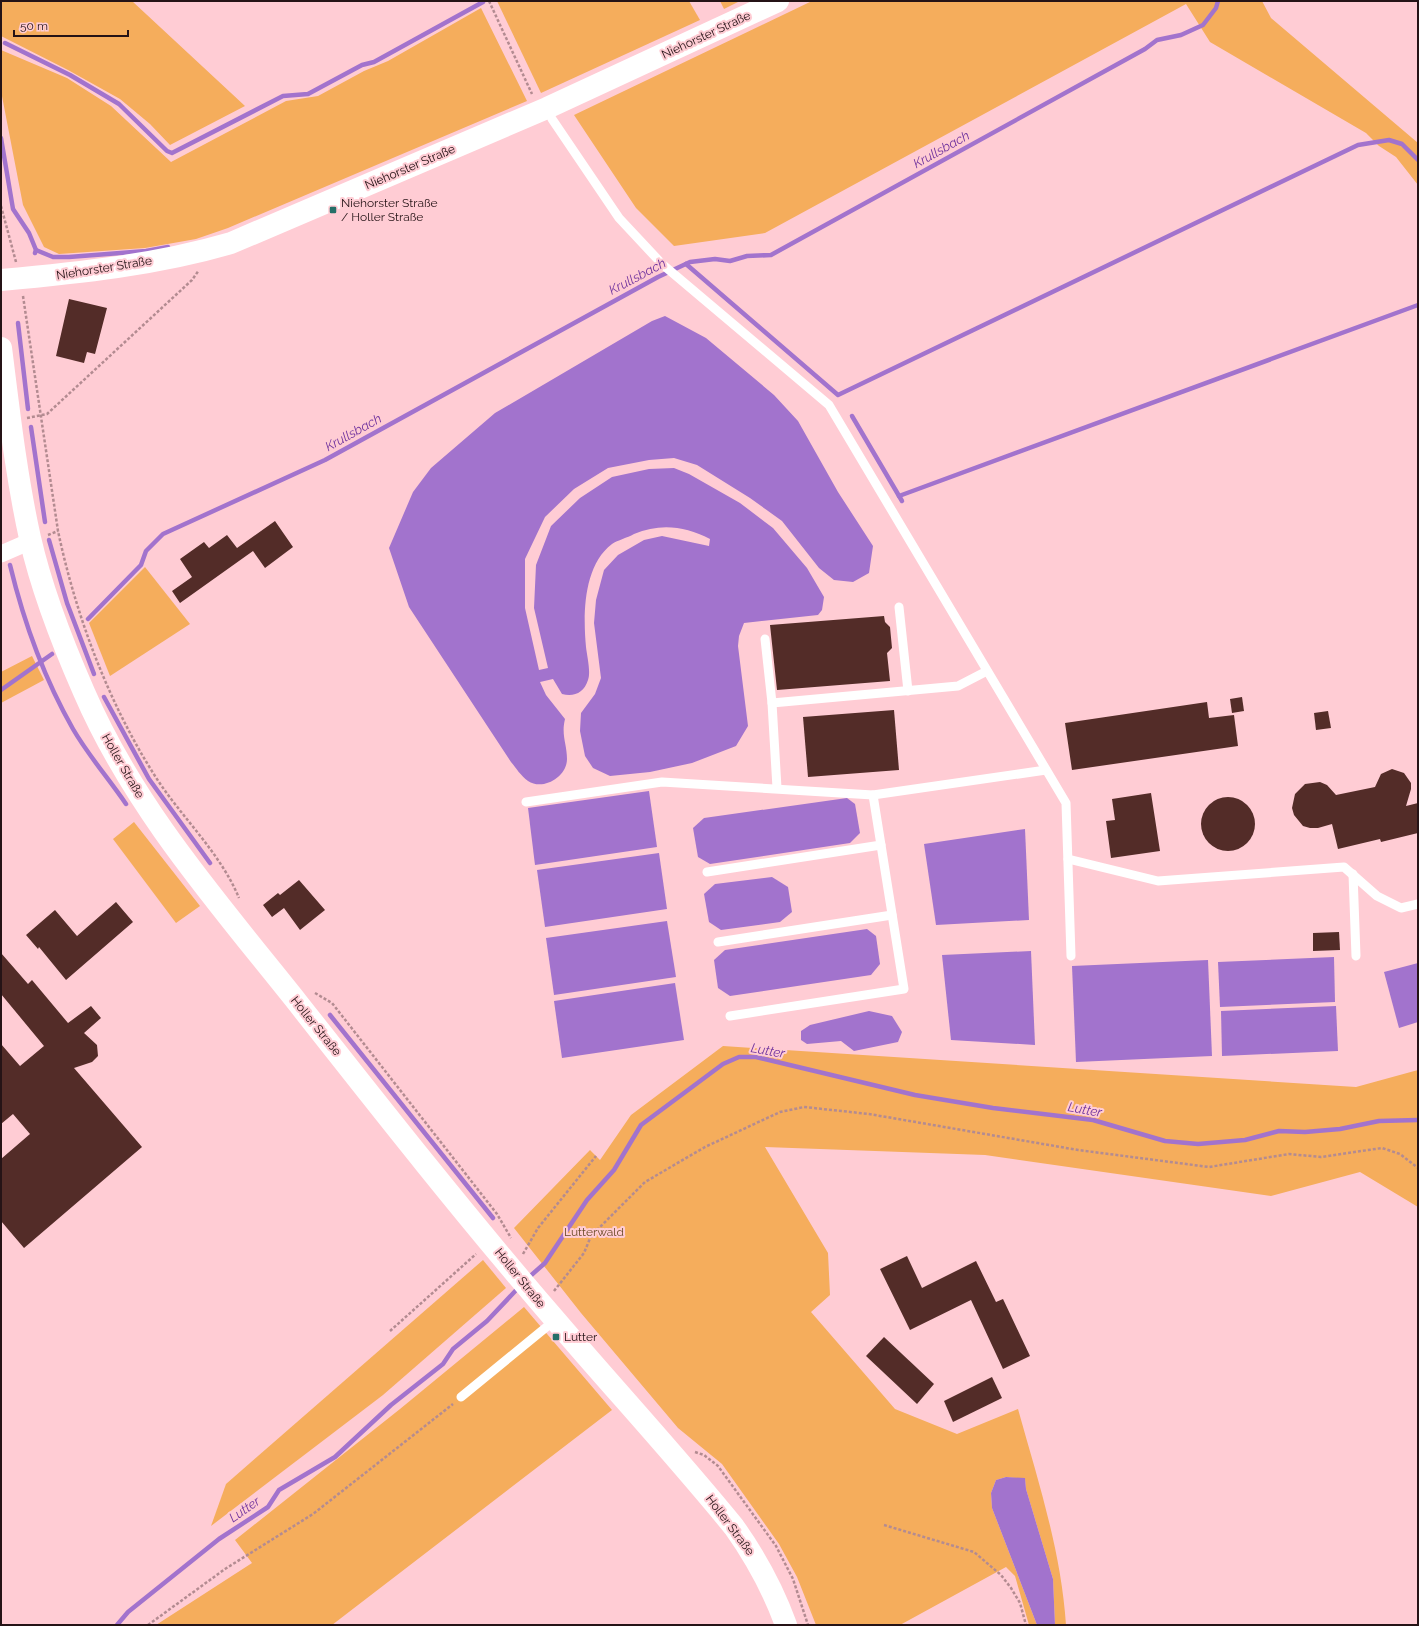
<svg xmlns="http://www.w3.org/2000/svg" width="1419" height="1626" viewBox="0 0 1419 1626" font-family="Raleway,sans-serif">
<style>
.green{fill:#f5ad5c}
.water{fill:#a273cd}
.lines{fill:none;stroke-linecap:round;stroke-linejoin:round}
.stream{stroke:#a273cd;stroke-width:4.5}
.building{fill:#532c28}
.path{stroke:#b38b91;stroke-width:2.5;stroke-dasharray:3 2;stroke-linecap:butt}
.lane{stroke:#fff;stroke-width:9}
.street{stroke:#fff;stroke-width:17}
.secondary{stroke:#fff;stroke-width:22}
.poi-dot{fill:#256f68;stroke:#ffccd4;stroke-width:1.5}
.labels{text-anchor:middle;stroke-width:4;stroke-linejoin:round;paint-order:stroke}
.street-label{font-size:12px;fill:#251316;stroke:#ffccd4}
.poi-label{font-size:12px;fill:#251316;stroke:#ffccd4;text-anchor:start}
.park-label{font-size:12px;fill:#6b4b27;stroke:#ffccd4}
.water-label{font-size:13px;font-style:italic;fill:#70339e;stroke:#ffccd4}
</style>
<rect width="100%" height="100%" fill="#ffccd4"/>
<g class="green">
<polygon points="1,1 132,1 245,106 170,145 150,124 120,99 68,70 1,36"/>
<polygon points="497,1 689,1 700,20 541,93"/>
<polygon points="720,1 740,1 724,9"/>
<polygon points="812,1 1262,1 1271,18 1418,143 1418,185 1396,157 1379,146 1366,133 1210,42 1186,4 765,233 674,246 636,208 574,115"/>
<polygon points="481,8 527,101 228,228 196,239 145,248 59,254 44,247 23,205 1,91 1,50 67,78 111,106 171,162 286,101 318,96 364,71 388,61"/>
<polygon points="145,567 190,624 110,676 89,623"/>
<polygon points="32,656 44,680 1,703 1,672"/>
<polygon points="134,822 200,906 176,923 113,839"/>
<path d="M723 1046 1356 1087 1418 1070V1207L1360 1172 1271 1196 985 1155 765 1147 828 1253 830 1295 811 1312 895 1409 957 1434 1018 1409C1038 1481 1061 1550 1066 1625H1055L1053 1579 1026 1489 1025 1479 1006 1477 996 1480 991 1493 992 1508 1037 1625H1029L1015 1576 1006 1567 900 1625H816L797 1577 779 1544 722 1464 678 1428 581 1313 514 1228 590 1150 600 1160 631 1115Z"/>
<polygon points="483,1260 506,1288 383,1395 211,1526 226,1484"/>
<polygon points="524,1307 612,1410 332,1625 156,1625 252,1563 235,1540 400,1409"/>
</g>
<g class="water">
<path d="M665 316 706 338 774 395 798 421 838 492 873 546 869 573 853 582 834 580 819 568 782 521 750 498 697 465 674 458 649 460 608 468 574 489 545 517 525 559V608L539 670 548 668 534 608 536 565 551 526 580 498 612 477 649 469 674 468 689 474 740 503 773 528 807 568 824 597 822 610 818 615 744 623 739 636 738 646 748 726 736 746 692 763 650 772 610 776 593 768 585 756 580 731 581 713 595 694 601 678 594 623 596 600 604 570 618 555 644 540 662 536 709 546 710 539C685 526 660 523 634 534 627 538 618 540 612 544 583 566 583 615 586 647 587 656 591 672 588 680 584 693 574 697 562 694L553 679 540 682 546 695 565 719C561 735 567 744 567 759 567 777 543 791 528 781 521 776 516 768 511 762L409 607 389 548 413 492 431 468 495 413 652 321Z"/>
<polygon points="649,791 657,847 535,865 528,808"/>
<polygon points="847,798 855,804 860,833 850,843 710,864 698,857 693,828 704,818"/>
<polygon points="1025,829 1029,920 936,925 924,844"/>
<polygon points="659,853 667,909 545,927 537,870"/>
<polygon points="772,877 788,887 792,912 780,922 721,930 709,922 704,894 715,884"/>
<polygon points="667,921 676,977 554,995 546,938"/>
<polygon points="867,929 876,936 880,964 871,975 730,996 718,988 714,960 725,950"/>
<polygon points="1031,951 1035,1045 951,1040 942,955"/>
<polygon points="1334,957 1335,1002 1220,1007 1218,962"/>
<polygon points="1208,960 1212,1056 1076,1062 1072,966"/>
<polygon points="1418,963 1418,1022 1399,1028 1384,972"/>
<polygon points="675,983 684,1040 562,1058 554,1001"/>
<polygon points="1336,1006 1338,1051 1222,1056 1221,1011"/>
<polygon points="869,1011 892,1016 902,1032 898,1042 854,1051 841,1041 807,1044 801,1040 801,1031 810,1025"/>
<polygon points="1006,1477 1025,1478 1026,1489 1053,1579 1055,1625 1037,1625 992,1508 991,1493 996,1480"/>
</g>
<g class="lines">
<g class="stream">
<polyline points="5,43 70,75 119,104 167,151 172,153 283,96 308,94 362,65 374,62 483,2"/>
<polyline points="1,138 13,209 29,233 36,250 35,253"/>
<polyline points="36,250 53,257 69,257 146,251 168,247"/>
<polyline points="686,264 838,395 1358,145 1389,140 1402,144 1418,160"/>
<polyline points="18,323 28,409"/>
<polyline points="852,416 902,501"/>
<polyline points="31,427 45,522"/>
<polyline points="899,496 1418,305"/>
<polyline points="49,540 67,603 94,674"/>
<path d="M10 565C24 623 44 678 73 729 88 755 109 779 126 804"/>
<polyline points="88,619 141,565 146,551 163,534 325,460 658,277 690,262 715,259 730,261 747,256 771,255 1145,49 1157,40 1181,35 1203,25 1216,8 1218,1"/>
<polyline points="1,690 52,654"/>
<polyline points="104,697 149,779 210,863"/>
<polyline points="330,1015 493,1218"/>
<polyline points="528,1278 545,1263 587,1200 614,1170 641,1125 723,1064 739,1057 756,1057 915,1095 993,1108 1093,1120 1165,1141 1198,1144 1245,1140 1279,1131 1305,1132 1340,1129 1379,1121 1418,1120"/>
<polyline points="117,1625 128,1612 219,1539 268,1507 279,1490 335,1457 391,1405 443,1364 453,1349 487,1321 520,1286"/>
</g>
</g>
<g class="building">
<polygon points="69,299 107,308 95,354 87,352 84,363 56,356"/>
<polygon points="275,521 293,547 265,568 253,551 180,603 172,591 192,577 180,559 204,542 209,548 227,535 237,548"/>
<polygon points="884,616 885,622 890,627 892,648 887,653 890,681 777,690 770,625"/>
<polygon points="1242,697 1244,711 1232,713 1230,699"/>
<polygon points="1207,702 1209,718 1234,715 1238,746 1072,770 1065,723"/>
<polygon points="894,710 899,770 808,777 803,717"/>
<polygon points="1328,711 1331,728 1316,730 1314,713"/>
<polygon points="1392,769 1404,773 1411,783 1411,789 1406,806 1418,803 1418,833 1381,842 1380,839 1338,849 1332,824 1318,828 1310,828 1303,826 1294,815 1292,808 1295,794 1305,784 1320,782 1327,785 1336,795 1375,787 1381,774"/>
<polygon points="1151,793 1160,851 1111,858 1106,821 1115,820 1112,799"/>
<circle cx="1228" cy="824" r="27"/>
<polygon points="299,880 325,910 300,930 284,908 272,917 263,905 278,893 280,895"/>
<polygon points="116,902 133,922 66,980 39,947 38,949 26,935 55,910 77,936"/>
<polygon points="1339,932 1340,950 1313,951 1313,933"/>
<polygon points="1,953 28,984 32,980 68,1023 91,1006 101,1018 84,1033 97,1045 98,1056 92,1062 74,1068 142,1147 24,1248 1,1221 1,1159 30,1134 13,1114 1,1124 1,1044 20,1066 44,1046 1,994"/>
<polygon points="907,1256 922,1288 976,1261 996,1302 1003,1299 1030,1356 1003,1369 971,1300 910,1330 880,1269"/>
<polygon points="884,1337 934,1384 917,1404 866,1356"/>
<polygon points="992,1377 1002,1398 953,1422 944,1401"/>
</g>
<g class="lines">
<g class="path">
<polyline points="489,1 532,94"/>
<polyline points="1,206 16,262"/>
<path d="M23 296 58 531C76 616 108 702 155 776 181 817 220 852 239 898"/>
<polyline points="27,418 47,414 192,280 199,270"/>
<polyline points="48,535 58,531"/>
<polyline points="315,993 332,1003 497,1214 511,1238"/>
<polyline points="523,1254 538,1228 596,1156"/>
<polyline points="554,1291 584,1253 591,1236 645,1182 705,1147 780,1112 804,1107 869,1114 1078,1150 1209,1167 1289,1154 1321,1157 1382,1148 1400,1154 1418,1168"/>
<polyline points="390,1331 476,1254"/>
<polyline points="695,1452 704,1455 718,1466 776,1546 793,1579 808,1625"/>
<polyline points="884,1525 974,1552 1001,1575 1011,1588 1020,1603 1026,1625"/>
<polyline points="148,1625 225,1569 313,1514 453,1404"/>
</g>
<g class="lane">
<polyline points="547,108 552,119 619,218 662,264 829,405 1066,803 1071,956"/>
<polyline points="899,607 908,691"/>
<polyline points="765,639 772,703 777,788"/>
<polyline points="772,703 958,686 987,671"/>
<polyline points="526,802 662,782 873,795 1046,770"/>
<polyline points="1068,859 1158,881 1344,867 1377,896 1401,908 1418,904"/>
<polyline points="707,872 881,845"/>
<polyline points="1353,874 1356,956"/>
<polyline points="718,942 892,915"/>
<polyline points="730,1016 904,989 873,795"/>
<polyline points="461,1397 555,1320"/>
</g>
<polyline class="street" points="1,554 31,541"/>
<g class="secondary">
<path d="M1 280C78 273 156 265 231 243L547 108 778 1"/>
<path d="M1 348C9 411 16 475 30 538 42 591 62 642 84 692 134 808 219 904 297 1002 382 1110 467 1218 557 1322 616 1391 677 1457 734 1527 756 1558 773 1589 786 1625"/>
</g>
</g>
<g class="poi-dot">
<rect x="329" y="206" width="8" height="8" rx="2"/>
<rect x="552" y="1333" width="8" height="8" rx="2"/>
</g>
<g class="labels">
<g class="street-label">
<text transform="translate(706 35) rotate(-25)" y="4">Niehorster Straße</text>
<text transform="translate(410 167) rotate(-23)" y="4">Niehorster Straße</text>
<text transform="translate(104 268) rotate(-9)" y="4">Niehorster Straße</text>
<text transform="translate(123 766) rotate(60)" y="4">Holler Straße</text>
<text transform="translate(316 1026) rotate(51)" y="4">Holler Straße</text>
<text transform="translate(520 1278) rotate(51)" y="4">Holler Straße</text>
<text transform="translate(730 1525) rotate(53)" y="4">Holler Straße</text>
</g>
<g class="poi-label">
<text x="341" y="207">Niehorster Straße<tspan x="341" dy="14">/ Holler Straße</tspan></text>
<text x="564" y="1341">Lutter</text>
</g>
<g class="park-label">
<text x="594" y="1236">Lutterwald</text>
</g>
<g class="water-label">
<text transform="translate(941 149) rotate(-29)" y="5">Krullsbach</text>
<text transform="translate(637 276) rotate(-28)" y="5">Krullsbach</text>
<text transform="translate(353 432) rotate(-29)" y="5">Krullsbach</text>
<text transform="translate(768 1050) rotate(10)" y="5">Lutter</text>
<text transform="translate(1085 1109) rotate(10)" y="5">Lutter</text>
<text transform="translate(244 1509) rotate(-35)" y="5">Lutter</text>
</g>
</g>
<rect width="1419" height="1626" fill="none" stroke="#251316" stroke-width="4"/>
<path d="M14 30v6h114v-6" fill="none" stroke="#251316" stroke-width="2"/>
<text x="20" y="30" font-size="12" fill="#251316" stroke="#ffccd4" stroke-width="3" paint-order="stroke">50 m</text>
</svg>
